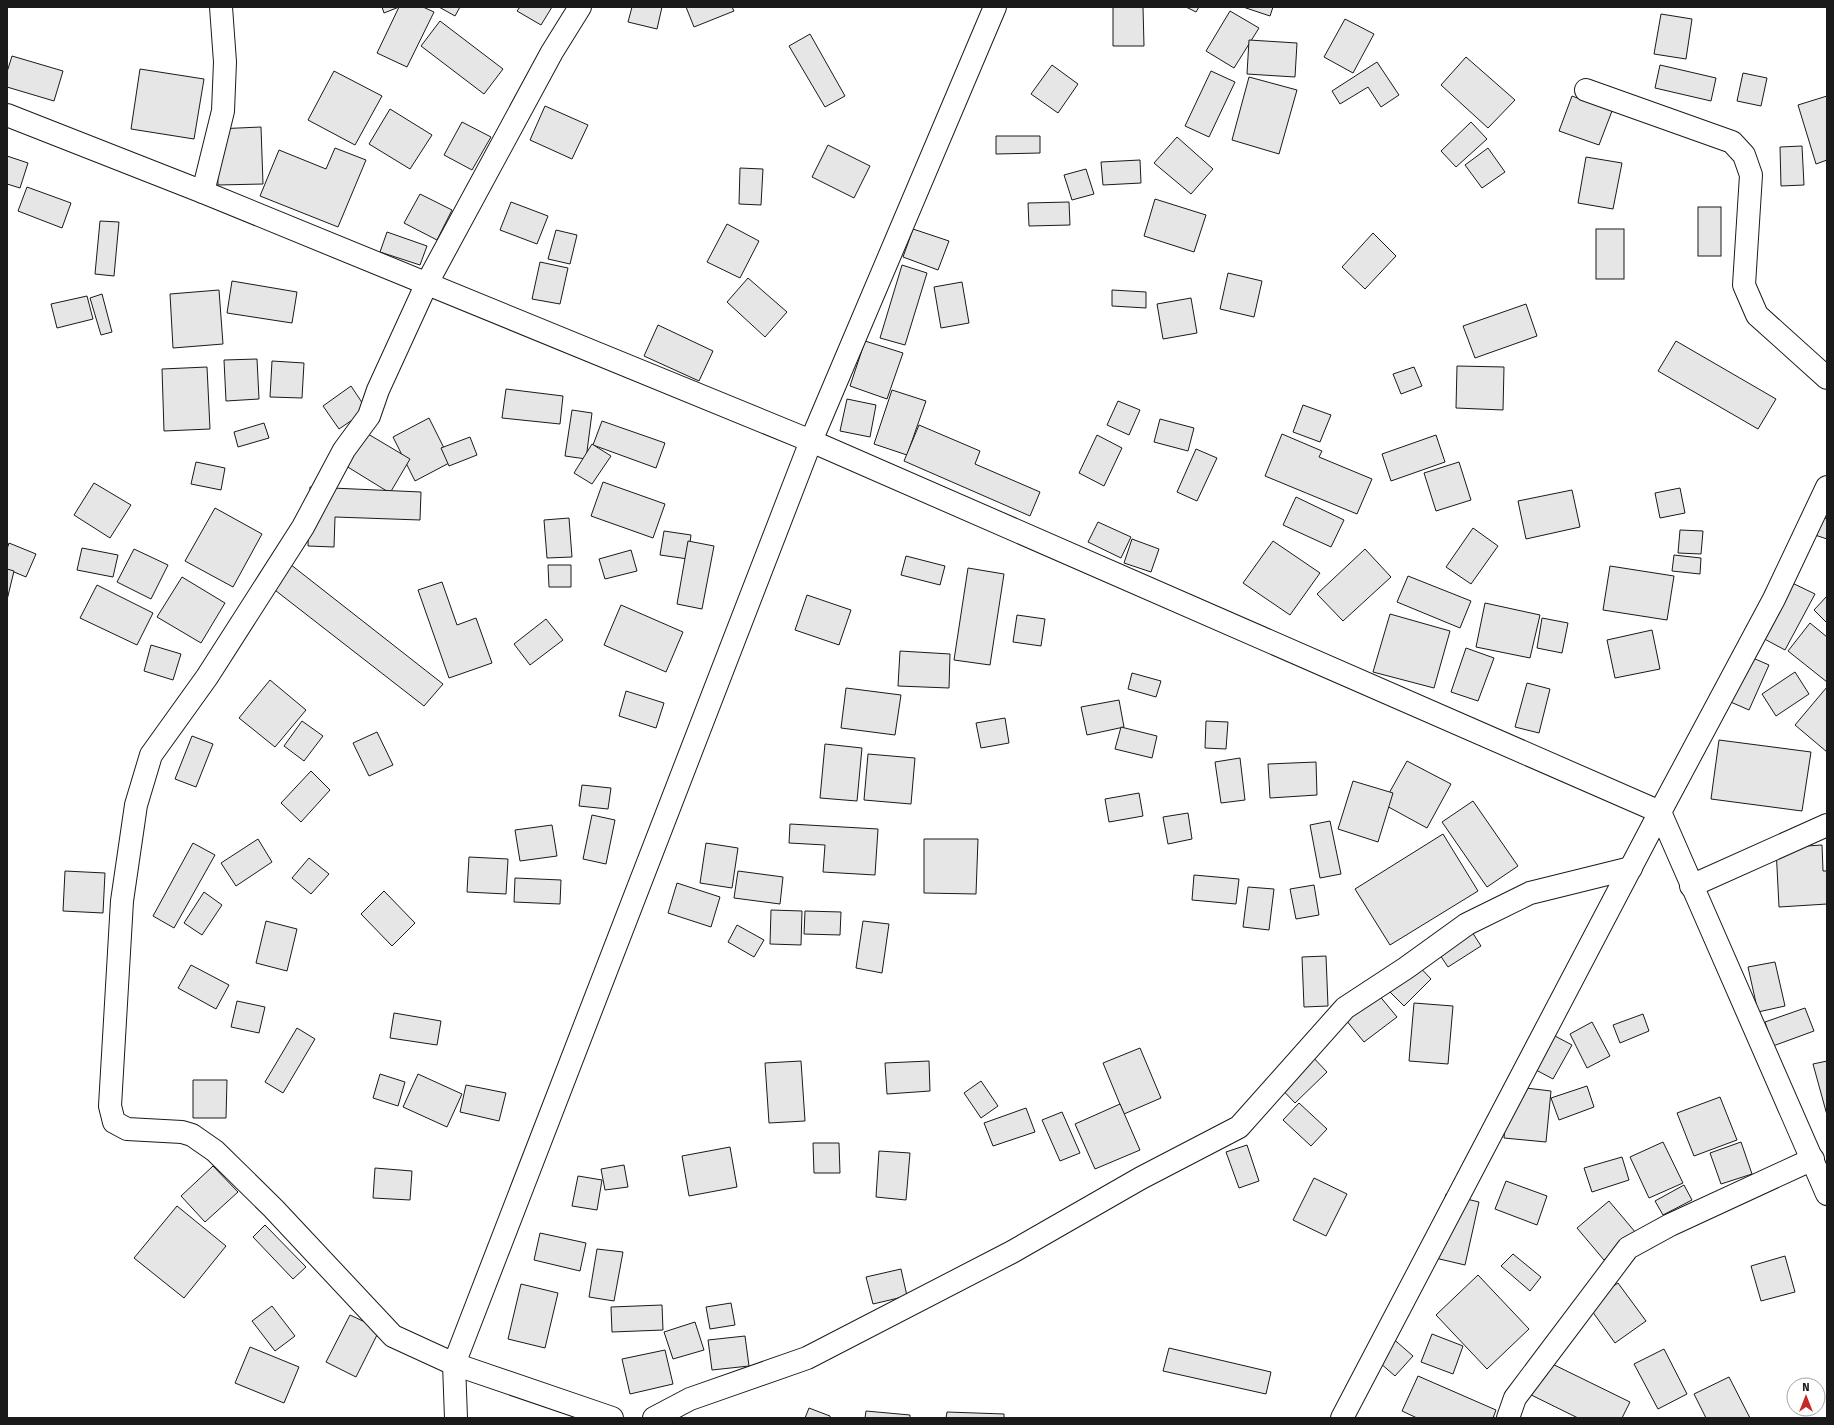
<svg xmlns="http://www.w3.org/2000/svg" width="1834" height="1425" viewBox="0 0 1834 1425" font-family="'Fira Sans',sans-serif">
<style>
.building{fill:#e6e6e6;stroke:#1a1a1a}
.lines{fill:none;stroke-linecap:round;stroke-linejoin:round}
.street-casing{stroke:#1a1a1a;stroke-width:24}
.street{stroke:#fff;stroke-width:22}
</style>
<rect width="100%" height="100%" fill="#fff"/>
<g class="building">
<polygon points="382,7 399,7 384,13"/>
<polygon points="399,7 423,7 434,12 407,67 377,53"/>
<polygon points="439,7 460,7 455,16"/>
<polygon points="520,7 552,7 541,25 517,11"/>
<polygon points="632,7 662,7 657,29 628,22"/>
<polygon points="686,7 732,7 734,11 694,27"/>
<polygon points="1113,7 1143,7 1144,46 1113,46"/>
<polygon points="1186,7 1199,7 1196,12"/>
<polygon points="1243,7 1273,7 1270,16"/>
<polygon points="1230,11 1259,28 1234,68 1206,51"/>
<polygon points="1661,14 1692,19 1686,59 1654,54"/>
<polygon points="1345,19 1374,34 1353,73 1324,57"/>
<polygon points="440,21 503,69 484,94 421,46"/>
<polygon points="810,34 845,96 825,107 789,46"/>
<polygon points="1249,40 1297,43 1295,77 1247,74"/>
<polygon points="12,56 63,71 54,101 7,87 7,72"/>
<polygon points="1466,57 1515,100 1488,128 1441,85"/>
<polygon points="1377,62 1399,95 1381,107 1368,87 1340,104 1332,91"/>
<polygon points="1052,65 1078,84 1058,113 1031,94"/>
<polygon points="1660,65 1716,78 1711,101 1655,88"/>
<polygon points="140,69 204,79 194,139 131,129"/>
<polygon points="334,71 382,96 355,145 308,120"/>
<polygon points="1211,71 1235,82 1209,137 1185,126"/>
<polygon points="1743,73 1767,78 1761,106 1737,101"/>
<polygon points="1249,77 1297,90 1279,154 1232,140"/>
<polygon points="1572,96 1612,111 1599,145 1559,131"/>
<polygon points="1827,96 1827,160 1816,164 1798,105"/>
<polygon points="545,106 588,125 572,159 530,140"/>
<polygon points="390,109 432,135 410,169 369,144"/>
<polygon points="462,122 491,137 472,170 444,155"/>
<polygon points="1471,122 1487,139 1456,167 1441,151"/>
<polygon points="261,127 263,184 218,185 216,129"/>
<polygon points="996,136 1040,136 1040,153 996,154"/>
<polygon points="1177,137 1213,169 1191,194 1154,163"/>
<polygon points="828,145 870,166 854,198 812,177"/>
<polygon points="1802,146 1804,185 1781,186 1780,147"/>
<polygon points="335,148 366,160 338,227 260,196 279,150 326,169"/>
<polygon points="1488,148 1505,172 1482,188 1465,165"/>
<polygon points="7,156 28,163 20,188 7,184"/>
<polygon points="1586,157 1622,163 1613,209 1578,203"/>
<polygon points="1140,160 1141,183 1103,185 1101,162"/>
<polygon points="740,168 763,169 761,205 739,204"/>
<polygon points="1086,169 1094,194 1072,200 1064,175"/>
<polygon points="27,187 71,203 62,228 18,211"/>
<polygon points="420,194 452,210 437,240 404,223"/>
<polygon points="1155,199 1206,215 1194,252 1144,236"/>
<polygon points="511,202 548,216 537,244 500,230"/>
<polygon points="1069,202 1070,225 1029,226 1028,203"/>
<rect x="1698" y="207" width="23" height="49"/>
<polygon points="100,221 119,222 114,276 95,274"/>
<polygon points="727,224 759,241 740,278 707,262"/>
<polygon points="913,229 949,241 938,270 903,257"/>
<rect x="1596" y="229" width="28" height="50"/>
<polygon points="556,230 577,235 570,264 548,259"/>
<polygon points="387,232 427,246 420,265 380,252"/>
<polygon points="1373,233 1396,256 1365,289 1342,267"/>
<polygon points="540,262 568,268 560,304 532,299"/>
<polygon points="902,265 927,273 905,345 880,338"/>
<polygon points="1228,273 1262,281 1254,317 1220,309"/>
<polygon points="748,278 787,312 765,337 727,302"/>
<polygon points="232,281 297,292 292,323 227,313"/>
<polygon points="962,282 969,323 941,328 934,287"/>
<polygon points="219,290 223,344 173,348 170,294"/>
<polygon points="1112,290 1146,292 1146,308 1112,306"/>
<polygon points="102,294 112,332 101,335 90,298"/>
<polygon points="87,296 93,319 57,328 51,304"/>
<polygon points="1191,298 1197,333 1163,339 1157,304"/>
<polygon points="1526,304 1537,336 1475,358 1463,326"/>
<polygon points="658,325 713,351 699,381 644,356"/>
<polygon points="865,341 903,353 887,399 850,386"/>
<polygon points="1676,341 1776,399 1758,429 1658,371"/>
<polygon points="257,359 259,399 226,401 224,360"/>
<polygon points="272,361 304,363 302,398 270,397"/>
<polygon points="1457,366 1504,367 1503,410 1456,408"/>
<polygon points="207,367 210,429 164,431 162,369"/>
<polygon points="1414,367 1422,386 1401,394 1393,374"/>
<polygon points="351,386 367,410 339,429 323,406"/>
<polygon points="506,389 563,396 560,424 502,418"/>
<polygon points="892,390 926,401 907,455 874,444"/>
<polygon points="847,399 876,405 870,437 840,431"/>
<polygon points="1118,401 1140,410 1129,435 1107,425"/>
<polygon points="1303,405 1331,415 1320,442 1293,432"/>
<polygon points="572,410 592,413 586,459 565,456"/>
<polygon points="429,418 451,462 415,481 393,437"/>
<polygon points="1160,419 1194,428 1188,451 1154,442"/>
<polygon points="602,421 665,443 656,468 593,445"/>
<polygon points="264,423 269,438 238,447 234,432"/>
<polygon points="919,425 980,451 975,464 1040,492 1030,516 904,461"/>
<polygon points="358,428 410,459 390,493 338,461"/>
<polygon points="1282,434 1322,451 1319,457 1372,479 1357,514 1265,476"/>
<polygon points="1097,435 1122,448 1104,486 1079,473"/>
<polygon points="1436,435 1445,462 1391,481 1382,454"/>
<polygon points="470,437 477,455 449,466 441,448"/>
<polygon points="592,444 611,456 592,484 574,473"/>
<polygon points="1196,449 1217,458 1197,501 1177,492"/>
<polygon points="196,462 225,468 221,490 191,484"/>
<polygon points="1459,462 1471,500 1436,511 1424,473"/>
<polygon points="603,482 665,504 653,538 591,516"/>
<polygon points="94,483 131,505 110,538 74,515"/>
<polygon points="310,487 421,492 420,520 335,517 334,547 308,546"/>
<polygon points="1680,488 1685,513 1660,518 1655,493"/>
<polygon points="1572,490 1580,527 1526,539 1518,501"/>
<polygon points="1296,497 1344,520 1331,547 1283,525"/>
<polygon points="215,508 262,534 233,587 185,561"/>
<polygon points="1822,517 1827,519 1827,539 1815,535"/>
<polygon points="569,518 572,557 547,558 544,520"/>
<polygon points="1098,522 1131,537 1121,558 1088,542"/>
<polygon points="1473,528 1498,546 1471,584 1446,567"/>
<polygon points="1680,530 1703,531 1701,554 1678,553"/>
<polygon points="664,531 691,535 688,559 660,555"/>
<polygon points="1132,539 1159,549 1151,572 1124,563"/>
<polygon points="688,541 714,546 702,609 677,604"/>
<polygon points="1273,541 1320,573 1290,615 1243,583"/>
<polygon points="9,543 36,554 26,577 7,569 7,549"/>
<polygon points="82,548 118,555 113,577 77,570"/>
<polygon points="134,549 168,565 151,599 117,582"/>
<polygon points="1365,549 1391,577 1343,621 1317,594"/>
<polygon points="631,550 637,571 605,579 599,559"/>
<polygon points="1674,555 1701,558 1700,574 1672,571"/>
<polygon points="906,556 945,566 940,585 901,575"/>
<polygon points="281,557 443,684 424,706 262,580"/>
<polygon points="548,565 571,565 571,587 549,587"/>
<polygon points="1610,566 1674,576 1667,620 1603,610"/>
<polygon points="968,568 1004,574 990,665 954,660"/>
<polygon points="7,569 14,571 7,600"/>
<polygon points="1408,576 1471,601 1460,628 1397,602"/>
<polygon points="182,577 225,603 201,643 157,617"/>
<polygon points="1786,580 1815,594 1785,650 1757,635"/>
<polygon points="442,582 457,625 476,618 492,663 449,678 418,590"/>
<polygon points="97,585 153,613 137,645 80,618"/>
<polygon points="807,595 851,610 839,645 795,630"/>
<polygon points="1827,596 1827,623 1814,610"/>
<polygon points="1485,603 1540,615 1530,658 1476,647"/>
<polygon points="621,605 683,632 666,672 604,645"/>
<polygon points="1390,614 1450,631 1434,688 1373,672"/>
<polygon points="1017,615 1045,619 1041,646 1013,642"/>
<polygon points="1542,618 1568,623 1562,653 1537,648"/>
<polygon points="546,619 563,640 530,665 514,644"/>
<polygon points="1810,623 1827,637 1827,682 1788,651"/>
<polygon points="1652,630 1660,669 1615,678 1607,640"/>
<polygon points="151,645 181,654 173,680 144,671"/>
<polygon points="1466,648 1494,658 1478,701 1451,692"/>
<polygon points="900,651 950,654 949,688 898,686"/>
<polygon points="1746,655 1769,665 1749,710 1726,700"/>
<polygon points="1795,672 1809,694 1776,716 1762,694"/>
<polygon points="1132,673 1161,681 1156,697 1128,689"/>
<polygon points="270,680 306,710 275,747 239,718"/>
<polygon points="1527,683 1550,689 1539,733 1515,727"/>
<polygon points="1827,687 1827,752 1795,725"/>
<polygon points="846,688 901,695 895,735 841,728"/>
<polygon points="626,691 664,703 656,728 619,716"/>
<polygon points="1119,700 1124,727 1087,735 1081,707"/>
<polygon points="1005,718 1009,743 981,748 976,723"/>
<polygon points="302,721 323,736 304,761 284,746"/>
<polygon points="1206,721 1228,722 1226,749 1205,748"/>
<polygon points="1121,727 1157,736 1152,758 1115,749"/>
<polygon points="377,732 393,765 369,776 353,743"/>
<polygon points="192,736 213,744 196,787 175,779"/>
<polygon points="1719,740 1811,752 1802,811 1711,799"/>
<polygon points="825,744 862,748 857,801 820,798"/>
<polygon points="868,754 915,758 911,804 864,800"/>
<polygon points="1240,758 1245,800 1221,803 1215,762"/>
<polygon points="1407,761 1451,784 1427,828 1383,804"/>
<polygon points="1316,762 1317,795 1270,798 1268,764"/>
<polygon points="311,771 330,790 301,822 281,803"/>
<polygon points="1353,781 1393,793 1378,842 1338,829"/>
<polygon points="582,785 611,788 608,809 579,806"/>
<polygon points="1139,793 1143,816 1109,822 1105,799"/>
<polygon points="1473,801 1518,866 1487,887 1442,822"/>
<polygon points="1188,813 1192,839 1168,844 1163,817"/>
<polygon points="592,815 615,820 606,864 583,859"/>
<polygon points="1330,821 1341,874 1320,878 1310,825"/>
<polygon points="790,824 878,829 875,875 823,872 825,845 789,843"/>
<polygon points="552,825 557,856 520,861 515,830"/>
<polygon points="1443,834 1478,891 1390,945 1355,889"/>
<polygon points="258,839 272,862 236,886 221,863"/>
<polygon points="924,839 978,839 976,894 924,893"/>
<polygon points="193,843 215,855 174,928 153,916"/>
<polygon points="706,843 738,848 732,888 700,883"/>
<polygon points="1822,845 1823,871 1827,871 1827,904 1779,907 1776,848"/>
<polygon points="469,857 508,859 506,894 467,892"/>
<polygon points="309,858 329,874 311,894 292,878"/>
<polygon points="65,871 105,873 103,913 63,911"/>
<polygon points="738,871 783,877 780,904 734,898"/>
<polygon points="1194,875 1239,879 1236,904 1192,900"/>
<polygon points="515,878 561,880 560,904 514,902"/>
<polygon points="677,883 720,897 711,927 668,913"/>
<polygon points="1314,885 1319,915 1296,919 1290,889"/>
<polygon points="1248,887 1274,889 1269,930 1243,927"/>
<polygon points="384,891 415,923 392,946 361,914"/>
<polygon points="204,892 222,905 202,935 184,923"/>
<polygon points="771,910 802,911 801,945 770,944"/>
<polygon points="805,911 841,912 840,935 804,934"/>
<polygon points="266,921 297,929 287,971 256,963"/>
<polygon points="863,921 889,924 882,973 856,968"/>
<polygon points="1467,924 1481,946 1448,967 1434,946"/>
<polygon points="737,925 764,940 754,957 728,942"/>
<polygon points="1326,956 1328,1006 1304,1007 1302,957"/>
<polygon points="1413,960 1431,979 1404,1006 1385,987"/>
<polygon points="1775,962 1785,1006 1758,1012 1748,967"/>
<polygon points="191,965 229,985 216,1009 178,988"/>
<polygon points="1373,988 1397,1017 1364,1042 1341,1014"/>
<polygon points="237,1001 265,1007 259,1033 231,1027"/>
<polygon points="1414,1003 1453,1006 1448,1064 1409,1061"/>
<polygon points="1805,1008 1814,1031 1773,1046 1765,1022"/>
<polygon points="394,1013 441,1021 437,1045 390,1038"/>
<polygon points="1643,1014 1649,1031 1620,1043 1613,1025"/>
<polygon points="1592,1022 1610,1056 1587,1068 1570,1034"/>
<polygon points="297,1028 315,1039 283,1093 265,1082"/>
<polygon points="1555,1036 1572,1045 1553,1079 1536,1070"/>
<polygon points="1140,1048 1161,1098 1124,1114 1103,1063"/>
<polygon points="1309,1053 1327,1072 1295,1103 1277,1084"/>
<polygon points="801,1061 805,1121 769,1123 765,1063"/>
<polygon points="929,1061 930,1091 887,1094 885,1063"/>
<polygon points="1827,1061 1827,1115 1813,1064"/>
<polygon points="380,1074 405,1082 398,1106 373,1098"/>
<polygon points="418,1074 462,1094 447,1127 403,1107"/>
<polygon points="193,1080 227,1080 226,1118 193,1118"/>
<polygon points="981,1081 998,1106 981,1118 964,1093"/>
<polygon points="466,1085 506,1093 499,1121 460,1112"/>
<polygon points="1509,1086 1551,1091 1546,1142 1504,1138"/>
<polygon points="1587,1086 1594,1107 1559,1120 1551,1098"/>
<polygon points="1720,1097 1737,1140 1694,1156 1677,1113"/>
<polygon points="1299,1103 1327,1129 1311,1146 1283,1120"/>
<polygon points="1120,1104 1140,1150 1095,1169 1075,1124"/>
<polygon points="1026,1108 1035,1132 993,1146 984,1123"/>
<polygon points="1062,1112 1080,1153 1060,1161 1042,1120"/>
<polygon points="1663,1142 1683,1183 1649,1198 1630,1157"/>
<polygon points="1741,1142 1752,1174 1721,1184 1710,1153"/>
<polygon points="813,1143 839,1143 840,1173 814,1173"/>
<polygon points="1247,1145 1259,1181 1239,1188 1226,1152"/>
<polygon points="730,1147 737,1187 689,1196 682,1156"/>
<polygon points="879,1151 910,1153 906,1200 876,1197"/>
<polygon points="1622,1157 1629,1180 1592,1192 1584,1168"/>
<polygon points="624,1165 628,1187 605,1190 601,1169"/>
<polygon points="213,1166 238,1192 205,1222 181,1196"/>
<polygon points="375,1168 412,1171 410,1200 373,1198"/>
<polygon points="578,1176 602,1180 597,1210 572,1206"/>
<polygon points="1314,1178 1347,1194 1326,1236 1293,1220"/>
<polygon points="1506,1181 1547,1196 1537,1225 1495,1209"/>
<polygon points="1684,1185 1692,1200 1663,1215 1655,1201"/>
<polygon points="1446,1194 1479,1202 1465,1265 1431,1257"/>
<polygon points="1609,1201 1636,1233 1604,1260 1577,1228"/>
<polygon points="177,1206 226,1246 184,1298 134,1258"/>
<polygon points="265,1225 306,1267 293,1279 253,1237"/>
<polygon points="540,1233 586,1243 580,1271 534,1260"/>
<polygon points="597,1249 623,1252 614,1301 589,1297"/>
<polygon points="1513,1254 1541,1277 1530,1291 1501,1266"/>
<polygon points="1785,1256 1795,1292 1761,1301 1751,1266"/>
<polygon points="901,1269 907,1296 873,1304 866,1277"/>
<polygon points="1478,1275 1529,1329 1487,1369 1436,1315"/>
<polygon points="1618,1283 1646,1321 1615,1343 1587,1304"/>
<polygon points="521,1284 558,1293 545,1348 508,1339"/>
<polygon points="731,1303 735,1325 710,1329 706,1307"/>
<polygon points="662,1305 663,1330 612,1332 611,1307"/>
<polygon points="272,1306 295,1336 275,1351 252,1321"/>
<polygon points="350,1315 380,1329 356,1377 326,1362"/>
<polygon points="695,1322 704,1350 673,1359 664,1332"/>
<polygon points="1432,1334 1463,1346 1453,1374 1421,1362"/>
<polygon points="745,1336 749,1366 712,1370 708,1340"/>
<polygon points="1390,1336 1413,1356 1395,1376 1372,1356"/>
<polygon points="250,1347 299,1367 284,1403 235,1383"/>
<polygon points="1169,1348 1271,1372 1266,1394 1163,1371"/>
<polygon points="1664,1349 1687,1394 1658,1409 1634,1364"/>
<polygon points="665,1350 673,1384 630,1394 622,1359"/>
<polygon points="1536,1356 1630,1402 1622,1418 1578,1418 1519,1389"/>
<polygon points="1418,1376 1496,1410 1493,1418 1417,1418 1402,1411"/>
<polygon points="1729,1377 1750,1418 1706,1418 1694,1394"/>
<polygon points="809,1408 830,1416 830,1418 805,1418"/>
<polygon points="866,1411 910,1415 910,1418 865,1418"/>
<polygon points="947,1412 1004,1414 1004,1418 946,1418"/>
</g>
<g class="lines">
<defs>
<g id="street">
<polyline points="580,7 552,52 427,283 378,390 369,416 344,450 303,527 207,677 151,755 136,805 122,901 110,1106 114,1122 127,1129 182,1132 192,1135 215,1151 273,1208 393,1336 454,1364 612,1418"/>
<polyline points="1586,90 1732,142 1744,155 1751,175 1744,285 1757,315 1827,378"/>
<polyline points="7,115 203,192 811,441 1660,812 1342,1418"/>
<polyline points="203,192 223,111 225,62 221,7"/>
<polyline points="1827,487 1774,599 1660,812 1827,1194"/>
<polyline points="1691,886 1827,825"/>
<polyline points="456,1418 454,1364 811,441 995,7"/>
<polyline points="654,1418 690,1399 807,1358 1012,1252 1141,1178 1239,1127 1345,1008 1406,968 1467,924 1530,893 1631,868"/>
<polyline points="1508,1418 1515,1398 1628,1248 1670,1225 1813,1159"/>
</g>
</defs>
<use href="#street" class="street-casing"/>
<use href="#street" class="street"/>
</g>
<rect width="1834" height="1425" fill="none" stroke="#1a1a1a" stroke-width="16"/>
<g transform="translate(1806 1397)"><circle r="19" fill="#ffffff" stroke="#a3a3a3"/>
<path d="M0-3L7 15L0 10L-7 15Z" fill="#c62828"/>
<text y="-6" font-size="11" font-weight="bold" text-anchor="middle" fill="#1a1a1a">N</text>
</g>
</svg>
